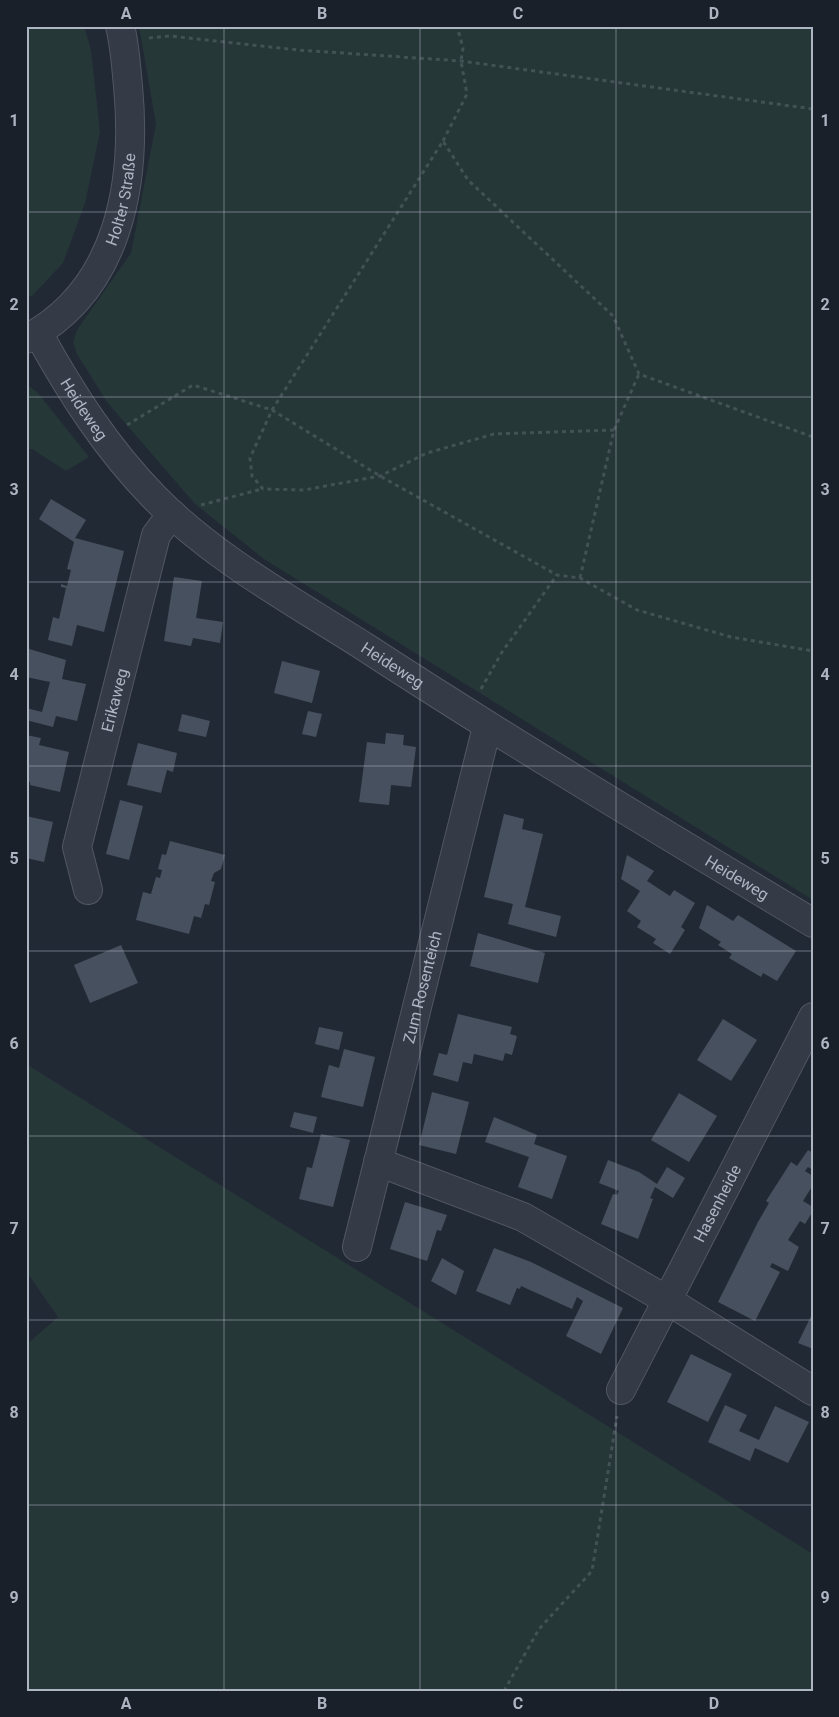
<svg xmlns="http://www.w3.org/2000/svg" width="839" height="1717" viewBox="0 0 839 1717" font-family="Roboto,sans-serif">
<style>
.green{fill:#263738}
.building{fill:#47505e}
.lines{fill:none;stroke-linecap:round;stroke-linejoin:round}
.minor-casing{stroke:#525863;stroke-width:30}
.path{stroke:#425255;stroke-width:3;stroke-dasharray:4 4;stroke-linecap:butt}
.minor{stroke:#343b46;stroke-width:28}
.grid{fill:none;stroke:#aeb5c2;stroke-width:1;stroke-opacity:0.55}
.labels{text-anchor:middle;stroke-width:4;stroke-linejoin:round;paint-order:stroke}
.street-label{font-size:16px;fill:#aeb5c2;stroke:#1a202a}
.neatline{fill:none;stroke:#aeb5c2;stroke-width:2}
.grid-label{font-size:16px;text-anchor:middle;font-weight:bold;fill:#aeb5c2}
</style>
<rect width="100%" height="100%" fill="#212935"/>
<g class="green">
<polygon points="26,26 84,26 91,50 100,132 85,203 63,263 32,296 26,298"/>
<polygon points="139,26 813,26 813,900 264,559 195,504 107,402 77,354 73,342 77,330 131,253 156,124"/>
<polygon points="26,384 37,392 89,457 66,471 32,449 26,449"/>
<polygon points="26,1064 813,1554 813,1691 26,1691 26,1345 58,1317 26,1271"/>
</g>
<g class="building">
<polygon points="51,499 86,520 75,538 124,551 104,632 77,625 72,646 48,640 53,617 59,619 66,588 61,587 61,584 67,586 71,570 67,569 74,542 39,519"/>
<polygon points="174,577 202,581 196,618 223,622 220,643 193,638 191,646 164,641"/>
<polygon points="26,648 66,660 62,679 86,684 77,721 56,716 53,727 26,720 26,708 42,712 50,682 26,677"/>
<polygon points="282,661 320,671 312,703 274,693"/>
<polygon points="308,711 322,714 316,737 302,734"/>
<polygon points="182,714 210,721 206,737 178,731"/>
<polygon points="386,733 404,735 403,745 416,747 411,787 391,785 389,805 359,802 367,742 385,744"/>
<polygon points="26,735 41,738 39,745 69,752 60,792 30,785 30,782 26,781"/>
<polygon points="138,743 177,753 173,772 167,770 161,793 127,785"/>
<polygon points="120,800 143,806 129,860 106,854"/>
<polygon points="504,814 524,819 522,829 543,834 525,907 561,916 556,937 508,924 513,904 484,897"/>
<polygon points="26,816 53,822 44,862 26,858"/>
<polygon points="170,841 225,855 221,869 214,873 211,881 215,882 209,905 205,904 201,918 194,916 189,934 136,920 143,892 151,894 156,877 160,878 162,870 158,869 162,854 166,855"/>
<polygon points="627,855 654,871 647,881 670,896 674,890 695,903 681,927 685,930 670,954 653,943 656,939 637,927 641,921 627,911 640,891 621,879"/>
<polygon points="707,905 733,921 738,915 796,951 777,981 763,973 761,977 729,958 732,954 718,945 721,942 699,928"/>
<polygon points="478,933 545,953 538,983 470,966"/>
<polygon points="121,945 138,983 90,1003 74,965"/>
<polygon points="458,1014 512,1027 510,1034 517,1036 512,1055 505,1053 503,1061 474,1054 472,1064 463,1062 458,1082 433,1075 439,1053 447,1055"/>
<polygon points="723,1019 757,1040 731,1081 697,1060"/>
<polygon points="319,1027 343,1032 339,1050 315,1044"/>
<polygon points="344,1049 375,1057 363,1107 321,1097 329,1065 339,1068"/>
<polygon points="432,1092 469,1102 456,1154 419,1145"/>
<polygon points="679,1093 717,1116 689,1162 651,1140"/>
<polygon points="294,1112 317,1117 313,1133 290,1127"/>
<polygon points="494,1117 537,1135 534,1144 567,1156 552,1199 518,1187 529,1157 485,1142"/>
<polygon points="321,1134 350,1140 333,1207 299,1199 307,1167 312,1168"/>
<polygon points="808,1150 813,1153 813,1170 808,1167 805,1171 813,1176 813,1185 803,1201 813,1207 813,1211 805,1224 800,1221 788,1240 799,1247 788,1271 772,1263 770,1267 780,1272 755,1321 718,1302 758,1222 769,1203 766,1201 791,1162 797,1166"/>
<polygon points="608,1160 639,1172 657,1184 667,1167 685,1178 673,1198 655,1187 650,1198 653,1199 638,1239 601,1224 613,1194 617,1195 619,1191 599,1183"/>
<polygon points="405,1202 447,1215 441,1231 437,1230 427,1261 390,1249"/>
<polygon points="494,1248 531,1262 623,1308 601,1354 566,1336 583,1301 577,1297 572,1309 521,1286 520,1289 517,1288 510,1305 476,1291"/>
<polygon points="442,1258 464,1271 456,1295 431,1281"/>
<polygon points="813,1312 813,1349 798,1343"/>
<polygon points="691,1354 732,1374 708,1422 667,1402"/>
<polygon points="725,1405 747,1415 739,1431 759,1440 775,1406 809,1422 788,1463 755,1448 750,1461 708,1442"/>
</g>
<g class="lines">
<defs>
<g id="minor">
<path id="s1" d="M38 333C71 393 107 449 155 498 215 559 293 601 365 647 512 743 662 832 813 923"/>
<path id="s2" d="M26 339C120 290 137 181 128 86 126 66 125 46 120 26"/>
<path id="s3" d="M88 890 77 847 156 535 172 514"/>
<polyline points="378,1162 523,1217 667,1300 813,1391"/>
<path id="s4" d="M357 1247 487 727"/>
<path id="s5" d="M621 1390 813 1017"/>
</g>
</defs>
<use href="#minor" class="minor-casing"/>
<g class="path">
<polyline points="149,38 170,36 298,50 461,61 813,109"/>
<polyline points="443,141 467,94 461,61 463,48 457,26"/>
<polyline points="127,425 193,385 272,410 380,476 557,575 580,578 637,610 731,637 813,651"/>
<polyline points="614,430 494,434 427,453 380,476 304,490 263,489 252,476 250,458 272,410 443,141 468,180 613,316 639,374 813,437"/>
<polyline points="201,505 262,489"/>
<polyline points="580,578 614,430 639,374"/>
<polyline points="481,689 502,652 557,575"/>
<polyline points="504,1691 539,1629 592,1571 617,1416"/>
</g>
<use href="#minor" class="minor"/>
</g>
<path class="grid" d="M224 26V1691M420 26V1691M616 26V1691M26 212H813M26 397H813M26 582H813M26 766H813M26 951H813M26 1136H813M26 1320H813M26 1505H813"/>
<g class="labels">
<g class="street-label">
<text dy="6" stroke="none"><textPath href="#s2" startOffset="176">Holter Straße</textPath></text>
<text dy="6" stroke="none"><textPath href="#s1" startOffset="89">Heideweg</textPath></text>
<text dy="6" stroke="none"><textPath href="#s1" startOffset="494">Heideweg</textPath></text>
<text dy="6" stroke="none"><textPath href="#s3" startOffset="196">Erikaweg</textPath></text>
<text dy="6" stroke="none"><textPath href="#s1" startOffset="899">Heideweg</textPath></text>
<text dy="6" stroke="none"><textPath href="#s4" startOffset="268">Zum Rosenteich</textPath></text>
<text dy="6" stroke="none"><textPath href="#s5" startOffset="210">Hasenheide</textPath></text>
</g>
</g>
<rect width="839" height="1717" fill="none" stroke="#1a202a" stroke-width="55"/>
<rect x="28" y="28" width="784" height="1662" class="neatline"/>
<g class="grid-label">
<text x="126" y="19">A</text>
<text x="322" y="19">B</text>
<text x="518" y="19">C</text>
<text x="714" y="19">D</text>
<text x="14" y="126">1</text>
<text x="825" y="126">1</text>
<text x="14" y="310">2</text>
<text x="825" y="310">2</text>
<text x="14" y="495">3</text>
<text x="825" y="495">3</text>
<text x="14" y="680">4</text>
<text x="825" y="680">4</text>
<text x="14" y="864">5</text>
<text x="825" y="864">5</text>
<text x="14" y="1049">6</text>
<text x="825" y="1049">6</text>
<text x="14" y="1234">7</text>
<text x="825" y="1234">7</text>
<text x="14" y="1418">8</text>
<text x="825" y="1418">8</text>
<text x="14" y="1603">9</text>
<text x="825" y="1603">9</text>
<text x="126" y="1709">A</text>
<text x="322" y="1709">B</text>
<text x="518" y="1709">C</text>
<text x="714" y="1709">D</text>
</g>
</svg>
